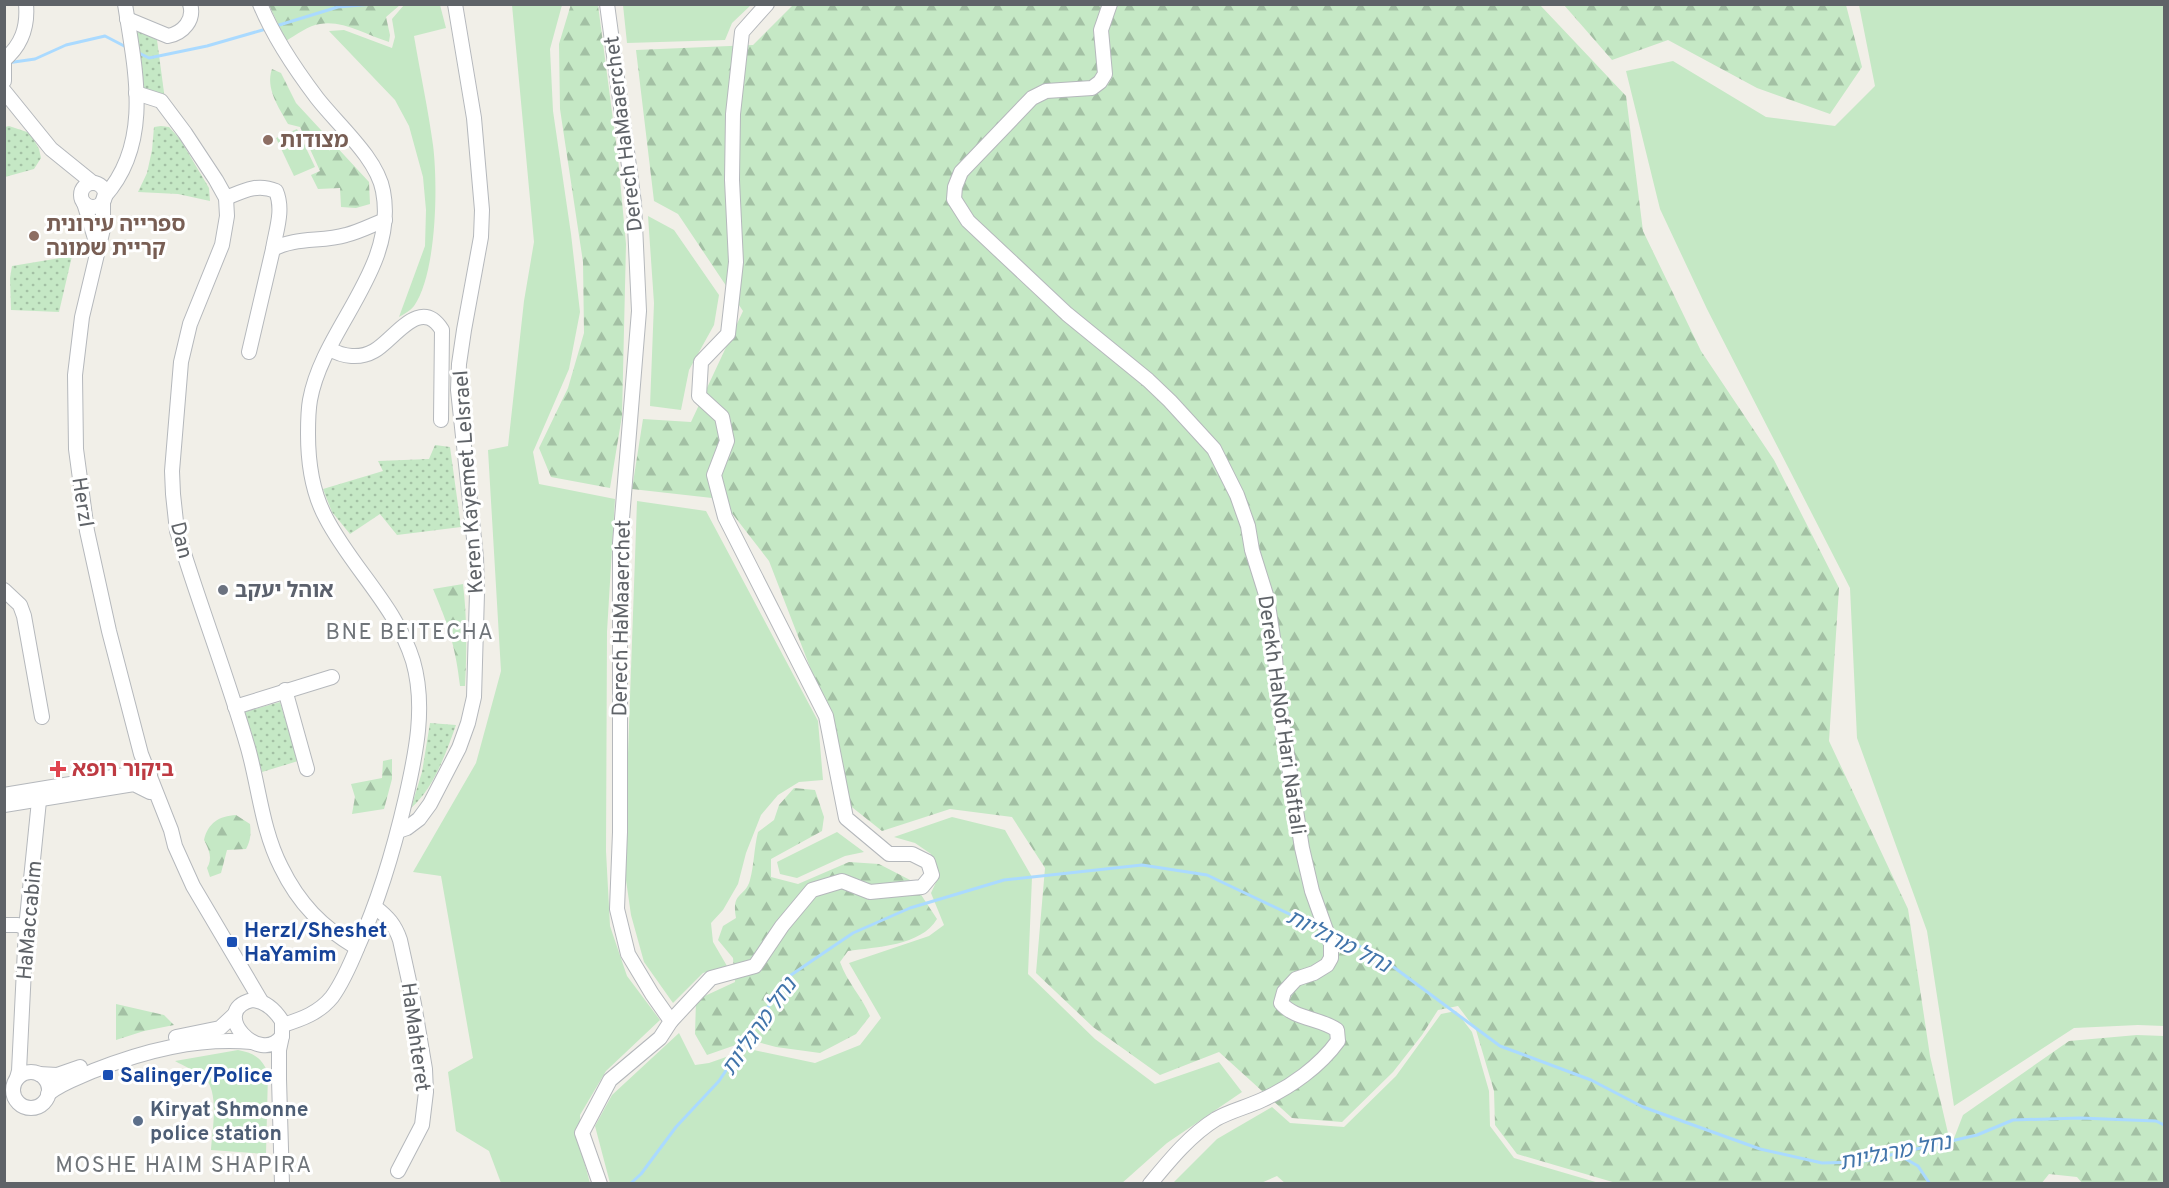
<svg xmlns="http://www.w3.org/2000/svg" width="2169" height="1188" viewBox="0 0 2169 1188" font-family="Overpass,'Noto Sans Hebrew',sans-serif">
<style>
.green{fill:#c5e8c5}
.forest{fill:url(#forest-firs)}
.park{fill:url(#park-dots)}
.lines{fill:none;stroke-linecap:round;stroke-linejoin:round}
.stream{stroke:#aadaff;stroke-width:3}
.minor-casing{stroke:#b5b8bc;stroke-width:16}
.minor{stroke:#fff;stroke-width:14}
.education-dot{fill:#8d6e63;stroke:#fff;stroke-width:2}
.worship-dot{fill:#6b7280;stroke:#fff;stroke-width:2}
.health-dot{fill:#e0444e;stroke:#fff;stroke-width:2}
.transit-dot{fill:#1a4fb4;stroke:#fff;stroke-width:2}
.service-dot{fill:#5c6f8a;stroke:#fff;stroke-width:2}
.labels{text-anchor:middle;stroke-width:6;stroke-linejoin:round;paint-order:stroke}
.street-label{font-size:21px;fill:#5f6368;stroke:#fff}
.education-label{font-size:21px;font-weight:bold;fill:#785e54;stroke:#fff;text-anchor:start}
.worship-label{font-size:21px;font-weight:bold;fill:#5b616d;stroke:#fff;text-anchor:start}
.health-label{font-size:21px;font-weight:bold;fill:#be3a42;stroke:#fff;text-anchor:start}
.transit-label{font-size:21px;font-weight:bold;fill:#164399;stroke:#fff;text-anchor:start}
.service-label{font-size:21px;font-weight:bold;fill:#4e5e75;stroke:#fff;text-anchor:start}
.neighbourhood-label{font-size:22px;letter-spacing:1.5px;fill:#70757a;stroke:#fff}
.water-label{font-size:22px;font-style:italic;fill:#4174aa;stroke:#fff}
</style>
<defs>
<pattern id="forest-firs" width="22" height="20" patternUnits="userSpaceOnUse" patternTransform="scale(1.5)"><rect width="22" height="20" fill="#c5e8c5"/><path d="M5 1l3.5 6h-7zM16 11l3.5 6h-7z" fill="#a3c0a4"/></pattern>
<pattern id="park-dots" width="8" height="8" patternUnits="userSpaceOnUse" patternTransform="scale(1.5)"><rect width="8" height="8" fill="#c5e8c5"/><path d="M2 2h.1M6 6h.1" fill="none" stroke="#a3c0a4" stroke-width="1.8" stroke-linecap="round"/></pattern>
</defs>
<rect width="100%" height="100%" fill="#f1efe8"/>
<g class="green">
<path d="M404 5H440L446 28 414 36C420 72 428 108 433 145 438 184 437 273 414 306 410 311 404 314 399 317L425 246 426 210 423 177 409 126 395 100 329 31 344 30 392 48 395 37 392 19Z"/>
<polygon points="512,5 562,5 550,49 553,111 571,234 580,312 569,369 533,452 539,484 615,499 607,632 606,851 610,926 627,976 660,1020 606,1071 580,1115 581,1150 590,1183 501,1183 489,1151 456,1131 448,1072 473,1058 441,876 413,872 476,763 501,671 488,450 508,446 524,301 534,242"/>
<polygon points="623,5 623,4 751,5 732,23 725,40 627,43"/>
<polygon points="1859,5 2164,5 2164,1026 2138,1025 2074,1028 1954,1106 1927,931 1857,738 1850,588 1707,309 1660,209 1626,71 1673,61 1766,117 1835,126 1875,86"/>
<polygon points="297,129 315,167 294,176 276,138"/>
<polygon points="648,216 674,230 719,295 714,325 689,370 681,410 650,406 654,303"/>
<polygon points="637,501 706,511 818,721 823,780 799,782 778,795 761,815 746,853 738,884 723,910 711,923 713,942 727,966 703,973 673,1003 644,962 631,915 624,866"/>
<polygon points="952,817 1005,830 1032,877 1028,974 1095,1039 1155,1084 1219,1062 1242,1092 1167,1143 1121,1184 610,1183 595,1126 612,1095 679,1033 695,1065 709,1063 749,1049 815,1063 860,1045 881,1018 849,963 929,936 944,925 931,893 937,880 931,854 915,843 894,837"/>
<polygon points="837,832 864,852 845,856 797,878 780,874 777,862"/>
<polygon points="1456,1011 1472,1032 1489,1091 1490,1126 1514,1158 1599,1183 1286,1184 1277,1176 1261,1183 1173,1183 1217,1139 1272,1107 1290,1123 1344,1127 1396,1076 1441,1014"/>
<path d="M238 1050C254 1053 262 1058 268 1073L266 1154 211 1150C212 1131 220 1091 204 1077 196 1071 184 1066 175 1061Z"/>
</g>
<g class="forest">
<polygon points="571,4 598,5 618,158 626,244 622,416 610,488 551,477 539,448 568,388 584,333 583,262 560,109 559,44"/>
<path d="M269 5H400L386 17 390 35 389 42C366 35 343 20 320 24 309 25 296 35 286 41Z"/>
<polygon points="793,5 1540,5 1626,96 1643,231 1701,351 1774,460 1839,588 1829,741 1908,909 1930,1056 1951,1146 1963,1115 2069,1041 2137,1035 2164,1036 2164,1183 2082,1183 2077,1177 2049,1174 2041,1184 1616,1183 1517,1154 1495,1125 1494,1091 1476,1030 1458,1006 1438,1010 1422,1035 1393,1072 1342,1122 1292,1118 1219,1052 1160,1075 1093,1027 1036,973 1045,868 1012,817 950,809 882,831 848,804 830,719 769,561 721,499 632,489 643,419 691,422 743,311 678,214 654,201 636,50 753,45"/>
<polygon points="1564,5 1846,5 1862,67 1830,114 1757,88 1668,40 1612,60"/>
<path d="M272 69 281 73 296 103 369 182 370 204 356 208 341 207 340 188 318 189 311 175 320 171 300 127 288 124C279 108 265 88 272 69Z"/>
<path d="M463 584C467 617 467 652 465 686H460C456 648 448 624 433 589Z"/>
<polygon points="392,759 392,779 384,809 352,814 355,797 351,784 382,778 383,761"/>
<path d="M794 788 815 790 824 817 822 831 771 859V877L798 884 849 862 879 864 912 881 937 919C921 946 876 947 848 951L840 962C847 982 862 997 870 1016L856 1034 820 1053 776 1047 750 1040 707 1055 695 1034 696 1000 735 982 733 958 718 940 723 926 736 918C731 891 745 898 750 880 754 865 754 848 758 832L774 820 779 805Z"/>
<path d="M236 815 250 824C251 833 251 840 246 849L227 850 221 873 210 877 207 868C213 859 209 849 204 840 208 823 219 816 236 815Z"/>
<polygon points="116,1004 164,1015 174,1025 144,1031 116,1040"/>
</g>
<g class="park">
<polygon points="134,28 157,40 165,100 148,94 142,86"/>
<polygon points="9,126 30,133 39,149 41,158 34,169 5,177 5,127"/>
<polygon points="161,126 169,127 180,139 209,188 210,201 178,194 138,192 147,173 152,150 154,127"/>
<polygon points="72,256 59,312 11,310 10,278 12,266"/>
<polygon points="435,445 450,447 461,527 397,535 380,514 350,534 332,512 323,489 383,471 378,461 429,459"/>
<polygon points="280,702 298,761 262,772 244,712"/>
<path d="M430 723 456 725C446 753 434 788 411 808L422 772Z"/>
</g>
<g class="lines">
<g class="stream">
<polyline points="276,26 338,7 373,4"/>
<polyline points="137,52 149,58 207,46 266,29"/>
<polyline points="7,63 35,59 66,45 105,36 128,48"/>
<polyline points="1333,934 1376,954 1500,1046 1591,1080 1643,1107 1760,1149 1822,1163 1860,1162 1977,1135 2013,1120 2080,1118 2156,1121 2164,1125"/>
<polyline points="1897,1154 1918,1166 1930,1184"/>
<polyline points="630,1184 641,1174 676,1127 719,1081 788,977 853,933 910,908 1004,880 1142,865 1207,875 1321,929"/>
</g>
<defs>
<g id="minor">
<path d="M260 4C274 38 295 69 317 98 338 125 377 158 383 191 398 269 323 328 310 400 308 411 308 423 308 434 308 462 313 494 326 518 352 568 396 606 413 661 426 706 416 753 406 797 394 849 380 898 358 946 351 963 343 982 332 997 319 1013 302 1019 283 1025"/>
<path d="M1110 4 1101 30 1105 74 1100 82 1092 88 1046 91 1032 98 961 172 955 187 954 199 968 221 1067 314 1148 380 1170 401 1214 449 1237 495 1248 526 1252 550 1267 598 1274 644 1278 698 1302 848 1312 891 1331 944V958L1327 965 1314 973 1296 979 1284 992 1281 1003C1294 1019 1320 1018 1337 1030L1338 1041C1320 1066 1291 1087 1262 1100 1247 1107 1230 1111 1216 1119 1190 1135 1169 1161 1150 1184"/>
<path d="M127 19 168 36C183 33 195 20 190 4"/>
<path d="M4 60C22 45 28 27 26 4"/>
<polyline points="4,60 4,81"/>
<polyline points="4,91 51,149 93,183"/>
<path d="M136 93 161 101 185 133 216 180 226 198 227 216 222 245 190 324 181 362 172 471 173 494 177 531C199 604 227 675 248 748 259 787 262 830 281 867 299 904 322 927 357 948"/>
<circle cx="93" cy="195" r="12"/>
<path d="M104 197C153 143 135 69 125 4"/>
<path d="M226 198C243 191 257 183 276 191 284 210 276 230 273 249"/>
<polyline points="103,200 103,229 82,317 75,375 76,449 87,531 109,631 141,754 171,830 175,846 193,886 261,1001"/>
<polyline points="84,203 97,245"/>
<path d="M330 349C343 357 360 359 374 351 394 340 420 295 442 330L441 420"/>
<path d="M249 352 273 249C295 237 322 242 346 235 359 232 372 225 385 220"/>
<polyline points="4,590 20,605 24,616 42,717"/>
<polyline points="285,690 307,769"/>
<polyline points="235,707 332,677"/>
<polyline points="4,795 143,772 150,775"/>
<polyline points="4,805 134,784 150,792"/>
<polyline points="398,831 407,828 419,819 430,804 459,748 468,723 474,697 477,593 476,557 458,390 459,364 464,330 481,237 482,210 474,118 455,4"/>
<path d="M375 907C388 917 395 925 400 940L414 1004 425 1069 426 1092 422 1125 398 1171"/>
<polyline points="4,925 18,925 26,928"/>
<path d="M252 1000C265 1001 275 1010 282 1021V1036C260 1067 208 1011 252 1000Z"/>
<polyline points="671,1021 711,978 755,966 782,926 812,890 842,881 870,892 922,887 932,875 928,862 912,854 889,854 846,818 826,716 725,517 714,475 727,441 722,417 699,396 701,362 728,334 736,262 732,180 733,114 742,32 767,4"/>
<polyline points="176,1037 220,1028 234,1015"/>
<circle cx="31" cy="1090" r="18"/>
<polyline points="39,1074 57,1075 80,1067"/>
<polyline points="17,1078 19,1071 26,928 40,791"/>
<path d="M48 1094C61 1083 78 1078 93 1071 144 1051 197 1037 252 1042"/>
<polyline points="282,1184 279,1079 279,1050 282,1036"/>
<polyline points="600,1184 582,1133 610,1080 660,1038 671,1021 652,994 628,954 617,909 620,832 620,543 639,311 634,203 607,4"/>
</g>
</defs>
<use href="#minor" class="minor-casing"/>
<use href="#minor" class="minor"/>
</g>
<g class="education-dot">
<circle cx="268" cy="140" r="6"/>
<circle cx="34" cy="236" r="6"/>
</g>
<circle class="worship-dot" cx="223" cy="590" r="6"/>
<path class="health-dot" d="M55 760h6v6h6v6h-6v6h-6v-6h-6v-6h6z"/>
<g class="transit-dot">
<rect x="226" y="936" width="12" height="12" rx="3"/>
<rect x="102" y="1069" width="12" height="12" rx="3"/>
</g>
<circle class="service-dot" cx="138" cy="1121" r="6"/>
<g class="labels">
<g class="street-label">
<text transform="translate(623 134) rotate(-97)" y="7">Derech HaMaaerchet</text>
<text transform="translate(468 482) rotate(-94)" y="7">Keren Kayemet LeIsrael</text>
<text transform="translate(83 502) rotate(81)" y="7">Herzl</text>
<text transform="translate(182 540) rotate(76)" y="7">Dan</text>
<text transform="translate(621 618) rotate(-89)" y="7">Derech HaMaaerchet</text>
<text transform="translate(1282 715) rotate(82)" y="7">Derekh HaNof Hari Naftali</text>
<text transform="translate(29 920) rotate(-85)" y="7">HaMaccabim</text>
<text transform="translate(416 1037) rotate(82)" y="7">HaMahteret</text>
</g>
<g class="education-label">
<text x="280" y="147">מצודות</text>
<text x="46" y="231">ספרייה עירונית<tspan x="46" dy="24">קריית שמונה</tspan></text>
</g>
<g class="worship-label">
<text x="235" y="597">אוהל יעקב</text>
</g>
<g class="health-label">
<text x="72" y="776">ביקור רופא</text>
</g>
<g class="transit-label">
<text x="244" y="937">Herzl/Sheshet<tspan x="244" dy="24">HaYamim</tspan></text>
<text x="120" y="1082">Salinger/Police</text>
</g>
<g class="service-label">
<text x="150" y="1116">Kiryat Shmonne<tspan x="150" dy="24">police station</tspan></text>
</g>
<g class="neighbourhood-label">
<text x="410" y="639">BNE BEITECHA</text>
<text x="184" y="1172">MOSHE HAIM SHAPIRA</text>
</g>
<g class="water-label">
<text transform="translate(1339 940) rotate(27)" y="8">נחל מרגליות</text>
<text transform="translate(758 1026) rotate(-55)" y="8">נחל מרגליות</text>
<text transform="translate(1895 1151) rotate(-11)" y="8">נחל מרגליות</text>
</g>
</g>
<rect width="2169" height="1188" fill="none" stroke="#5f6368" stroke-width="12"/>
</svg>
